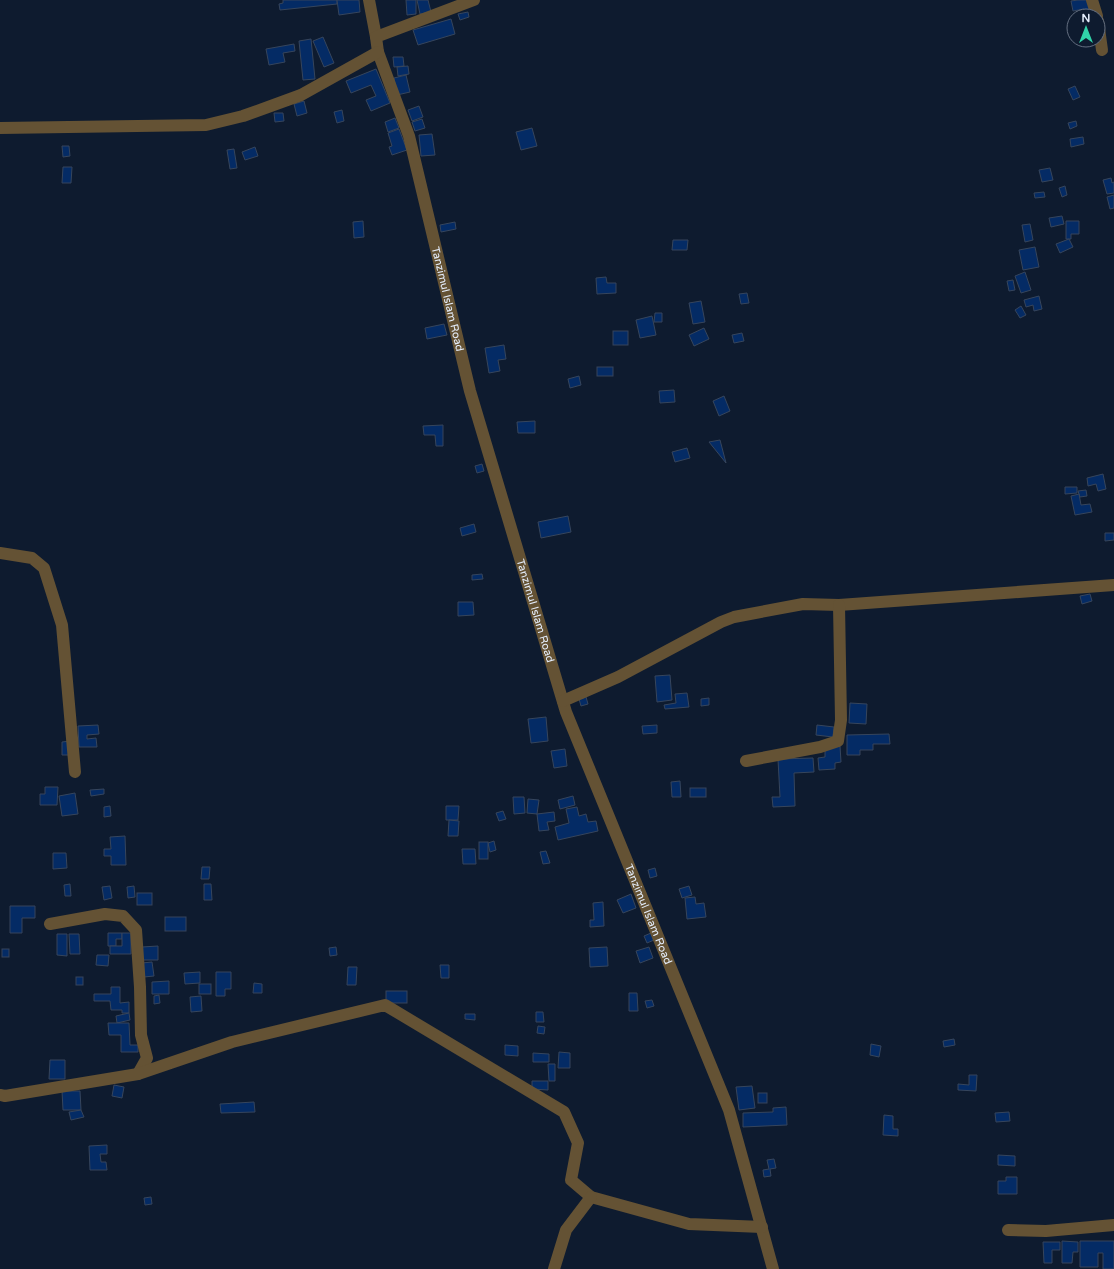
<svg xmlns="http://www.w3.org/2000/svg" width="1114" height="1269" viewBox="0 0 1114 1269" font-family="'Varela Round',sans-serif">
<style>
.building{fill:#042b65;stroke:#36455c}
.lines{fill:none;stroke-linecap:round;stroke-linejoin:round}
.street{stroke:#645234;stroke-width:12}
.labels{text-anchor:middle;stroke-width:3;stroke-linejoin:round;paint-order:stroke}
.street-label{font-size:11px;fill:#e5eefc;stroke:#0e1b2f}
</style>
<rect width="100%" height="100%" fill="#0e1b2f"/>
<g class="building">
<polygon points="283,0 337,0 337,4 280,10 279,4 283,3"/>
<polygon points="337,0 359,0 360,12 339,15"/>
<polygon points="406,0 416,0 416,14 407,15"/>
<polygon points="417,0 428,0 431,12 420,14"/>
<polygon points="1078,0 1090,0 1093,14 1085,15 1084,9 1073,11 1071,1"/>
<polygon points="468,12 469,17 460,20 458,14"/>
<polygon points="451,19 455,34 418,45 413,30"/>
<polygon points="323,37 334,63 324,67 313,41"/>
<polygon points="311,39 315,79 303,80 299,41"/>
<polygon points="294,44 295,51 283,53 285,62 269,65 266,49"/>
<polygon points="393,57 403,57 404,66 394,67"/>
<polygon points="408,66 409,74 398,76 397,67"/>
<polygon points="376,69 390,103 371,111 366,100 376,96 371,85 351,93 346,81"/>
<polygon points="406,75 410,92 397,95 394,78"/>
<polygon points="1075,86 1080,97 1073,100 1068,89"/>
<polygon points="304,101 307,113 297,116 294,104"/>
<polygon points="419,106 423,117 412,121 408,110"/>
<polygon points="342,110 344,121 337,123 334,112"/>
<polygon points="274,113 283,113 284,121 275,122"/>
<polygon points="395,118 399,128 388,132 385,122"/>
<polygon points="422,119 425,128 415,131 412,122"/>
<polygon points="1076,121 1077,126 1070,129 1068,123"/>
<polygon points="532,128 537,146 521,150 516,132"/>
<polygon points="399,129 407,150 392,155 389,147 392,146 388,133"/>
<polygon points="432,134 435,155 421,156 419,135"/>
<polygon points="1083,137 1084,144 1071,147 1070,139"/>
<polygon points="62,146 69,146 70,156 63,157"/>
<polygon points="255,147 258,156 245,160 242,152"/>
<polygon points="234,149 237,168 230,169 227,150"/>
<polygon points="63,167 72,167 71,183 62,183"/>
<polygon points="1050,168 1053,180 1042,182 1039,170"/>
<polygon points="1111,178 1112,183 1114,182 1114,193 1107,194 1103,180"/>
<polygon points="1065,186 1067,195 1062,197 1059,188"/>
<polygon points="1044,192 1045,197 1035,198 1034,193"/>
<polygon points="1114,195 1114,208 1110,209 1107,197"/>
<polygon points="1062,216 1064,224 1051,227 1049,218"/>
<polygon points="363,221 364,237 354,238 353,222"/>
<polygon points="1066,221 1079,221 1079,234 1071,234 1071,239 1066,239"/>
<polygon points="455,222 456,229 441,232 440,225"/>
<polygon points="1030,224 1033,240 1025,242 1022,225"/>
<polygon points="1069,239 1073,247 1060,253 1056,244"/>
<polygon points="673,240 688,240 687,250 672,250"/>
<polygon points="1035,247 1039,267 1023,270 1019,250"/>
<polygon points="1025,272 1031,290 1021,293 1015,276"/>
<polygon points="606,277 607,283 616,283 616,293 597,294 596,278"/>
<polygon points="1013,280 1015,290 1009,291 1007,281"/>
<polygon points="747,293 749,303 741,304 739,294"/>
<polygon points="1039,296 1042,309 1034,311 1033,305 1026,307 1024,300"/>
<polygon points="701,301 705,322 693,324 689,303"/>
<polygon points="1021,306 1026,315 1020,318 1015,310"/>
<polygon points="655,313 662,313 662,322 654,322"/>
<polygon points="652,316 656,335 640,338 636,320"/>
<polygon points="444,324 447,335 427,339 425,328"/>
<polygon points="704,328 709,339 694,346 689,335"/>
<rect x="613" y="331" width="15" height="14"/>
<polygon points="742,333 744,341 734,343 732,335"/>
<polygon points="504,345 506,359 498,360 500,371 489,373 485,348"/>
<rect x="597" y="367" width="16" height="9"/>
<polygon points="579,376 581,385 570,388 568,379"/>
<polygon points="674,390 675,402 660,403 659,391"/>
<polygon points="724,396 730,411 719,416 713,401"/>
<polygon points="535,421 535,433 518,433 517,422"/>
<polygon points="443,425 443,446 436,446 435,435 424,435 423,426"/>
<polygon points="720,440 726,463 709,442"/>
<polygon points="687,448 690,458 675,462 672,452"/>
<polygon points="482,464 484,471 477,473 475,466"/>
<polygon points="1103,474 1106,489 1098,491 1096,484 1088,486 1087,478"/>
<polygon points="1065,487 1077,487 1077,493 1065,494"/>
<polygon points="1086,490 1087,496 1080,497 1078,491"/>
<polygon points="1079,494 1081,505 1090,504 1092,512 1075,515 1071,496"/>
<polygon points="568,516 571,532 541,538 538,522"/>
<polygon points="474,524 476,532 462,536 460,528"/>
<polygon points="1105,533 1114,533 1114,540 1105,541"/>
<polygon points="482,574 483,579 472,580 472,575"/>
<polygon points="1090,594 1092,601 1082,604 1080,596"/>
<polygon points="458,602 473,602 474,615 458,616"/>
<polygon points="670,675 672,700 657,702 655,676"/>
<polygon points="687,693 689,707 665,709 664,705 676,703 675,694"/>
<polygon points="586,697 588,704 581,706 579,699"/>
<polygon points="709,698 709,705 701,706 701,699"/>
<polygon points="850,703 867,704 866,724 849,723"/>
<polygon points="546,717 548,741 531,743 528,719"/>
<polygon points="98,725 99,734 87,735 87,739 96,738 97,747 79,747 78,726"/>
<polygon points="657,725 657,733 643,734 642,726"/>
<polygon points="817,725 834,727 833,737 816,735"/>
<polygon points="889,734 890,744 873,744 873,750 860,750 860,755 847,755 847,735"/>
<polygon points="70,741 71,755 62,755 62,742"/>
<polygon points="840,746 841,762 835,763 835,769 819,770 818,758 825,757 825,747"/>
<polygon points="565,749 567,766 554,768 551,751"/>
<polygon points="813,758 814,772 794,773 795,806 773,807 772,797 780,797 778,759"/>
<polygon points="680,781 681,797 672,797 671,782"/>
<polygon points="45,787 58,787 57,805 40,805 40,794 45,794"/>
<rect x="690" y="788" width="16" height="9"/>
<polygon points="104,789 104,794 91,796 90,790"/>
<polygon points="75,793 78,814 62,816 59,796"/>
<polygon points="573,796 575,805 560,809 558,800"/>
<polygon points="513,797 524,797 525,813 514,814"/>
<polygon points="528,799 539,800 537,814 527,813"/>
<polygon points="110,806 111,816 104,817 104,807"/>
<polygon points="446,806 459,806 458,820 446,820"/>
<polygon points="577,807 579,816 586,814 588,822 596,821 598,831 558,840 555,827 569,823 566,809"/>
<polygon points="503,811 506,819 499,821 496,813"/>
<polygon points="554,812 555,821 547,822 549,830 539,831 537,814"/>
<polygon points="449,820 459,821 458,836 448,836"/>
<polygon points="125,836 126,865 111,865 111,856 104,856 104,849 111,849 110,837"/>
<polygon points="494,841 496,850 490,852 488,843"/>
<rect x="479" y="842" width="9" height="17"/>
<polygon points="462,849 475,849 476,864 463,864"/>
<polygon points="546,851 550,863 543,864 540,852"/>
<polygon points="53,853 66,853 67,868 53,869"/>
<polygon points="202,867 210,867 209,879 201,879"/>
<polygon points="655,868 657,876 650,878 648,870"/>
<polygon points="70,884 71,896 65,896 64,885"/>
<polygon points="204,884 211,884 212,900 204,900"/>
<polygon points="110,886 112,898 104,900 102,887"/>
<polygon points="134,886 135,897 128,898 127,887"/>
<polygon points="689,886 692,895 682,898 679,889"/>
<rect x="137" y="893" width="15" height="12"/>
<polygon points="631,894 636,908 623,913 617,900"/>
<polygon points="695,897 696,904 704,903 706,917 687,919 685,898"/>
<polygon points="603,902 604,926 590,927 590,920 594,920 593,903"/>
<polygon points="10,906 35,906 35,918 22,918 22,933 10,933"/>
<rect x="165" y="917" width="21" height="14"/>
<polygon points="108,933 122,933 122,939 116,939 116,946 108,946"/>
<polygon points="122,933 131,933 131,954 110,954 110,946 122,946"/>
<polygon points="651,933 654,940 647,943 644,936"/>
<polygon points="57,934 67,934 67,956 57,955"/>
<polygon points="69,934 79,934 80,954 70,954"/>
<polygon points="158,946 158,960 142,960 142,947"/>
<polygon points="336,947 337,955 330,956 329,948"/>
<polygon points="607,947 608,966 590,967 589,948"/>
<polygon points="649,947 653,958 640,963 636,951"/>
<rect x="2" y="949" width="7" height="8"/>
<polygon points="97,955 109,955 108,966 96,965"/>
<polygon points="152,962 154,976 144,977 142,963"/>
<polygon points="440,965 449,965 449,978 441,978"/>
<polygon points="348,967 357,967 356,985 347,985"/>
<polygon points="200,972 200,983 185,984 184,973"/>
<polygon points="216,972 231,972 231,989 225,989 225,996 216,996"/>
<rect x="76" y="977" width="7" height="8"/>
<polygon points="169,981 169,994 152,994 152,982"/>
<polygon points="254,983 262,984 262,993 253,993"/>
<rect x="199" y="984" width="12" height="10"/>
<polygon points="111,987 120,987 120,1003 129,1002 129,1013 122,1013 122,1010 111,1010 110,1001 94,1001 94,994 111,994"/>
<rect x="386" y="991" width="21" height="12"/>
<polygon points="629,993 637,993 638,1011 629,1011"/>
<polygon points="159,995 160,1003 154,1004 154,996"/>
<polygon points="201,996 202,1011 191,1012 190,997"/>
<polygon points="652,1000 654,1006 647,1008 645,1001"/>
<polygon points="536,1012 543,1012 544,1022 536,1022"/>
<polygon points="129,1013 130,1020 117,1023 116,1016"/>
<polygon points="465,1014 475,1014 475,1020 465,1019"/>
<polygon points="108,1023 129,1023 130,1045 138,1045 138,1052 121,1052 121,1035 109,1035"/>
<polygon points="538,1026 545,1027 544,1034 537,1033"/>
<polygon points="954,1039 955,1045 944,1047 943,1041"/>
<polygon points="871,1044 881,1046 879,1057 870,1055"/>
<polygon points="505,1045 518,1046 518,1056 505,1055"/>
<polygon points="559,1052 570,1053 570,1068 558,1068"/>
<polygon points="533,1053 549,1054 549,1062 533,1062"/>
<polygon points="50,1060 65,1060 65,1079 49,1079"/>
<polygon points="548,1064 555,1064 555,1081 549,1081"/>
<polygon points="969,1075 977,1075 976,1091 958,1090 958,1084 969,1085"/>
<polygon points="532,1081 548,1081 548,1090 532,1089"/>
<polygon points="114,1085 124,1087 122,1098 112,1096"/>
<polygon points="752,1086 755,1108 739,1110 736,1087"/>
<polygon points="62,1091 80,1091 81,1110 63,1110"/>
<rect x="758" y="1093" width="9" height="10"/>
<polygon points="254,1102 255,1112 221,1113 220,1104"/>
<polygon points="786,1107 787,1125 743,1127 743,1113 773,1112 773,1108"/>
<polygon points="81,1110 84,1117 71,1120 69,1112"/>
<polygon points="1009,1112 1010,1121 996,1122 995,1113"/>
<polygon points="884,1115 893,1116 893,1129 898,1129 898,1136 883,1135"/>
<polygon points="107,1145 107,1154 100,1154 101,1162 106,1162 107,1170 90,1170 89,1146"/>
<polygon points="998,1155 1015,1156 1015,1166 998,1165"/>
<polygon points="774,1159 776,1168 770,1169 771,1176 764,1177 763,1170 769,1169 767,1160"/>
<polygon points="1006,1177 1017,1177 1017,1194 998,1194 998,1181 1006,1181"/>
<polygon points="151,1197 152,1204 145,1205 144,1198"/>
<polygon points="1062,1241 1078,1242 1078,1252 1073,1252 1072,1263 1062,1263"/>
<polygon points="1080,1241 1114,1241 1114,1269 1103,1269 1103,1253 1098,1253 1098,1267 1080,1267"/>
<polygon points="1043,1242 1060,1242 1060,1250 1052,1250 1052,1263 1044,1263"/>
</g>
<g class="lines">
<g class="street">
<polyline points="369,0 376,37"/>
<path id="s1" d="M474 0 376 37 378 52 409 136 470 391 566 712 729 1110 773 1269"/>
<polyline points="1092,0 1097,16"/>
<polyline points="1098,21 1102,50"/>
<polyline points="0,128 206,125 243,116 301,95 378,52"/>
<polyline points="0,553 32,558 44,568 62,625 75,772"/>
<polyline points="563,701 618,677 721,622 734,617 803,604 839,605 1114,585"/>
<polyline points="746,761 820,747 838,741 841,720 839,605"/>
<polyline points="50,924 105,914 123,916 136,930 140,987 141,1035 147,1058 138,1074"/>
<polyline points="0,1095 5,1096 138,1074 232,1042 385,1005 564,1112 578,1143 571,1180 591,1197 689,1224 762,1227"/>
<polyline points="1008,1230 1046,1231 1114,1225"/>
<polyline points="554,1269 566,1230 591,1197"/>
</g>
</g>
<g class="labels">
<g class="street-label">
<text dy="4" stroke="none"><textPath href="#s1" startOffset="377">Tanzimul Islam Road</textPath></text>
<text dy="4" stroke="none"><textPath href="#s1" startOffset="701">Tanzimul Islam Road</textPath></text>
<text dy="4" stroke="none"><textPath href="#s1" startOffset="1025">Tanzimul Islam Road</textPath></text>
</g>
</g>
<g transform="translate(1086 28)"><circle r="19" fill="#0e1b2f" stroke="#646f81"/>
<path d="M0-3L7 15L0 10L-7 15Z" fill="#31d4a9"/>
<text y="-6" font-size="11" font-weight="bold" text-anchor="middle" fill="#e5eefc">N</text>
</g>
</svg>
